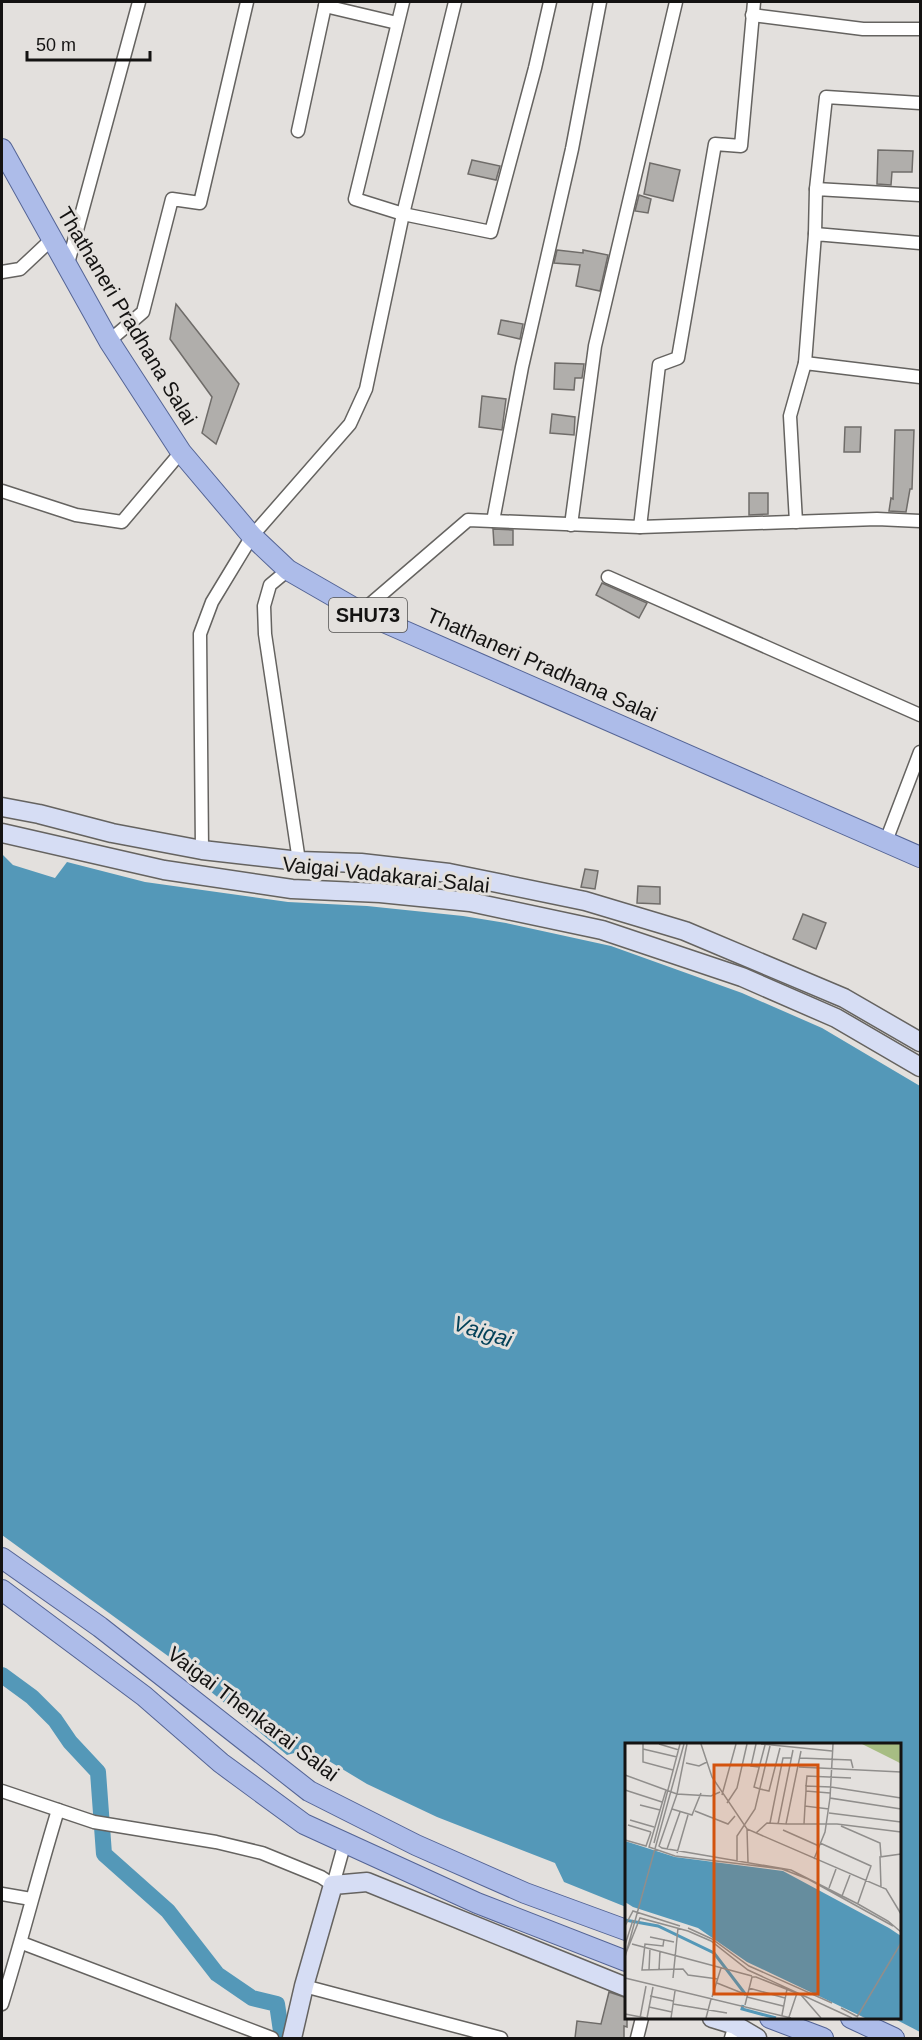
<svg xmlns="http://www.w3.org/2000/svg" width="922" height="2040" viewBox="0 0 922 2040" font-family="Helvetica,sans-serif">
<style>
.water{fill:#5498b8}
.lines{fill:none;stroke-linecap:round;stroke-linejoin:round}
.canal{stroke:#5498b8;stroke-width:16}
.building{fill:#b0aeab;stroke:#6f6c69;stroke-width:1.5}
.minor-casing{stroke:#656360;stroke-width:15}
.secondary-casing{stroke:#656360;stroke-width:21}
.primary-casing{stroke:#546495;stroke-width:22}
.minor{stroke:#fff;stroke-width:12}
.secondary{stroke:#d6ddf4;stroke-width:18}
.primary{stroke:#adbce9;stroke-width:20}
.labels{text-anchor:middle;stroke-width:6;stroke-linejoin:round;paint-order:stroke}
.shield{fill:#e3e0dd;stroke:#52504f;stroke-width:1.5}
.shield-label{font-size:20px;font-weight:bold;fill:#141312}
.street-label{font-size:21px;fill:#141312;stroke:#e3e0dd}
.water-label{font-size:22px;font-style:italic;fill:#034158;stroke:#e3e0dd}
.inset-river{fill:none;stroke:#5498b8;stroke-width:3}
.inset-road{fill:none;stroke:#908e8c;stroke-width:1.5}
.view{fill:#d3520d;fill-opacity:0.15;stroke:#d3520d;stroke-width:3}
.inset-edge{fill:none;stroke:#141312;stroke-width:3}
</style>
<rect width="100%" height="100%" fill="#e3e0dd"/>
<polygon class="water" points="2,854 13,865 55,878 67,862 145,882 288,902 367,906 463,916 506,923 611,946 742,993 822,1028 920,1086 920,2032 893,2018 900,2018 900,1744 626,1744 626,1907 564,1882 555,1863 437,1817 367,1784 309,1749 287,1755 168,1656 2,1535"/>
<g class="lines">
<polyline class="canal" points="2,1675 32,1697 55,1720 70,1742 98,1772 104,1854 168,1911 217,1974 252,1998 277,2004 282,2038"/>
</g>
<g class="building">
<polygon points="878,150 913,151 912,172 892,172 891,185 877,184"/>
<polygon points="472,160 500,166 496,180 468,174"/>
<polygon points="650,163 680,170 673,201 644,194"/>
<polygon points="639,195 651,199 648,213 635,211"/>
<polygon points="557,250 583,253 583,250 608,255 600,291 576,286 580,265 554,263"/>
<polygon points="176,304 239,384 216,444 202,433 212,397 170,339"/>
<polygon points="501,320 523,324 520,339 498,334"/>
<polygon points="555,363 584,364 582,378 575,378 574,390 554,389"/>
<polygon points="482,396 506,399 502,430 479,427"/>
<polygon points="552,414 575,417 574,435 550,433"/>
<polygon points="845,427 861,427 860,452 844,452"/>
<polygon points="895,430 914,430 912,489 910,489 906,512 889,511 891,498 893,499"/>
<polygon points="749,493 768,493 768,514 749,515"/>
<polygon points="493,529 513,530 513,545 494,545"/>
<polygon points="602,583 647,603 639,618 596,595"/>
<polygon points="585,869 598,871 595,889 581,887"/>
<polygon points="638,886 660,887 660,904 637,903"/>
<polygon points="803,914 826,923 816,949 793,939"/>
<polygon points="609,1992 627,1998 627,2027 624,2026 624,2038 575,2038 577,2021 601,2024"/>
</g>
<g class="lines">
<defs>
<g id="minor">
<polyline points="326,2 325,6 397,23"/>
<polyline points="403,2 355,199 403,214 491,232 535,68 550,2"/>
<polyline points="752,15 863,29 920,29"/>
<polyline points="298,131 325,6"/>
<polyline points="816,189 826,97 920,103"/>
<polyline points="815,234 816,189 920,195"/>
<polyline points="67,267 139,2"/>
<polyline points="2,272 20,269 52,239"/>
<polyline points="109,341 143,312 172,199 200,203 247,2"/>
<polyline points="805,363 815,234 920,243"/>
<polyline points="2,491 76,515 122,522 181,452"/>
<polyline points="493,521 522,367 572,149 600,2"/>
<polyline points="796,522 790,416 805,363 920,377"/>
<polyline points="571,525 595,346 676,2"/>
<polyline points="640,527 877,519 920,521"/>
<polyline points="288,570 270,585 264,606 265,634 299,861"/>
<polyline points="608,577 920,715"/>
<polyline points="361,612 468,520 640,527 659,365 678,358 715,144 741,146 754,2"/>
<polyline points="886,841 920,752"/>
<polyline points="202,850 200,634 212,602 252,536 350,424 366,389 403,214 455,2"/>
<polyline points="2,1791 94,1822 216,1842 262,1853 321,1877 333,1885 345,1842"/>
<polyline points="2,1894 31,1899"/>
<polyline points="22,1943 272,2038"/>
<polyline points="304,1986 501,2038"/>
<path d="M2 2004C22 1940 38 1875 58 1810"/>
<polyline points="637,2038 642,2018"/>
<polyline points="731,2038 735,2025"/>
</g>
<g id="secondary">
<polyline points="2,807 39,814 112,833 202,850 299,861 361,863 449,873 585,901 685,931 844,998 920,1042"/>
<polyline points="2,833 164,870 292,889 380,893 470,902 602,930 742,977 836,1018 920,1067"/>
<polyline points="712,2018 735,2025 757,2038"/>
<polyline points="292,2038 304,1986 333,1885 367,1882 626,1987"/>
</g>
<g id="primary">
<polyline points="2,149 109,341 181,452 252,536 288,570 361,612 920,857"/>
<polyline points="2,1558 100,1627 309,1791 416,1845 525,1893 626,1930"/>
<polyline points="2,1590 144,1696 221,1763 304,1824 477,1903 626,1961"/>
<polyline points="770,2018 823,2038"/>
<polyline points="851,2018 894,2038"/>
</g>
</defs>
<use href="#minor" class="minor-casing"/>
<use href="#secondary" class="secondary-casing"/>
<use href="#primary" class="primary-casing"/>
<use href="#minor" class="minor"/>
<use href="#secondary" class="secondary"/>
<use href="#primary" class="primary"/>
</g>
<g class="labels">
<rect class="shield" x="329" y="598" width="78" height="34" rx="4.5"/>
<g class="shield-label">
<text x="368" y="622">SHU73</text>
</g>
<g class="street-label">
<text transform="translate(127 316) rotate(59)" y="7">Thathaneri Pradhana Salai</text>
<text transform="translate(542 665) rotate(24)" y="7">Thathaneri Pradhana Salai</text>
<text transform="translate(386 875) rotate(6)" y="7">Vaigai Vadakarai Salai</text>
<text transform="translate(253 1714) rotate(37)" y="7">Vaigai Thenkarai Salai</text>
</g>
<g class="water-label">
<text transform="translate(483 1331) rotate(17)" y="8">Vaigai</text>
</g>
</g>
<g transform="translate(625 1743)">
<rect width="276" height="276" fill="#e3e0dd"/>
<path d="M237 1H276V21L273 19Z" fill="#a7bd83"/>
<path d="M0 98 50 114 158 128 264 185 276 193V275H240L122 219 73 185 8 164 0 159Z" fill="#5498b8"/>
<path class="inset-river" d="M0 177 33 183 89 210 121 252M118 262 117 266 151 275"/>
<path class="inset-road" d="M18 1V19L48 27M34 1 54 7M62 1 52 51 86 53 95 49M76 1 87 34 122 86 261 146 276 171M131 1 126 23 134 24M136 1 207 8M208 1 205 55 276 66M140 2 129 44 135 46 144 48 155 5M18 6 52 14M175 15 226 17 228 25M61 20 74 23 82 19M174 24 276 29M0 32 41 47M181 43 182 33 226 35M0 47 37 59M181 48V43L206 44 276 55M97 52 111 1M102 60 112 45 122 1M15 62 35 67M180 63 181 48 205 50M47 66 67 72 76 50M70 68 103 81 110 73M204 70 276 79M5 77 29 84M145 80 158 15H167M153 81 168 7M161 81H212L276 89M179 81 180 63 204 66M3 82 26 89M216 83 255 100 256 113M122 86 123 119M158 87 194 103M131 90 142 80 161 81 176 8M0 97 21 103 26 89M29 100 55 1M195 100 246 123 233 160M42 106 55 69M52 110 63 72M189 116 200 89 205 55M112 118V93L130 66 145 3M256 144 255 114 276 111M204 145 211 126M217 153 225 132M0 183 8 168 55 183M268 183 183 136 157 126 50 113 24 104 41 47 52 51 34 103 37 105 166 127 233 161 263 178 276 189M63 185 87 196 124 223 207 260M25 194 49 199M39 196 38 203 20 201 17 227 58 226 63 232 93 236M7 201 127 233M0 202 8 177M1 210 15 175 63 188 86 198 123 227 227 275M0 214 59 1M24 227 25 205M34 227 35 208M0 235 166 275M48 235 53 185M92 240 122 252M124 245 160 255M25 253 48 258M87 254 96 225M122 254 158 263M48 261 102 270M120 262 127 234H131L176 252 196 275M24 264 47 269M216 265 233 274M0 271 21 275M157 272 162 246M164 274 172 250M232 274 276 200M15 275 21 243M22 275 28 244M46 275 50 248M81 275 86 256"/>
<path class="view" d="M89 22H193V251H89Z"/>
<rect width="276" height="276" class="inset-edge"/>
</g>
<rect width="922" height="2040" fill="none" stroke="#141312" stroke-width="6"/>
<path d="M27 51v9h123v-9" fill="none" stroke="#141312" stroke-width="3"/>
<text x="36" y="51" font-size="18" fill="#141312" stroke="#e3e0dd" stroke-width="4.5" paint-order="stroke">50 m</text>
</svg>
